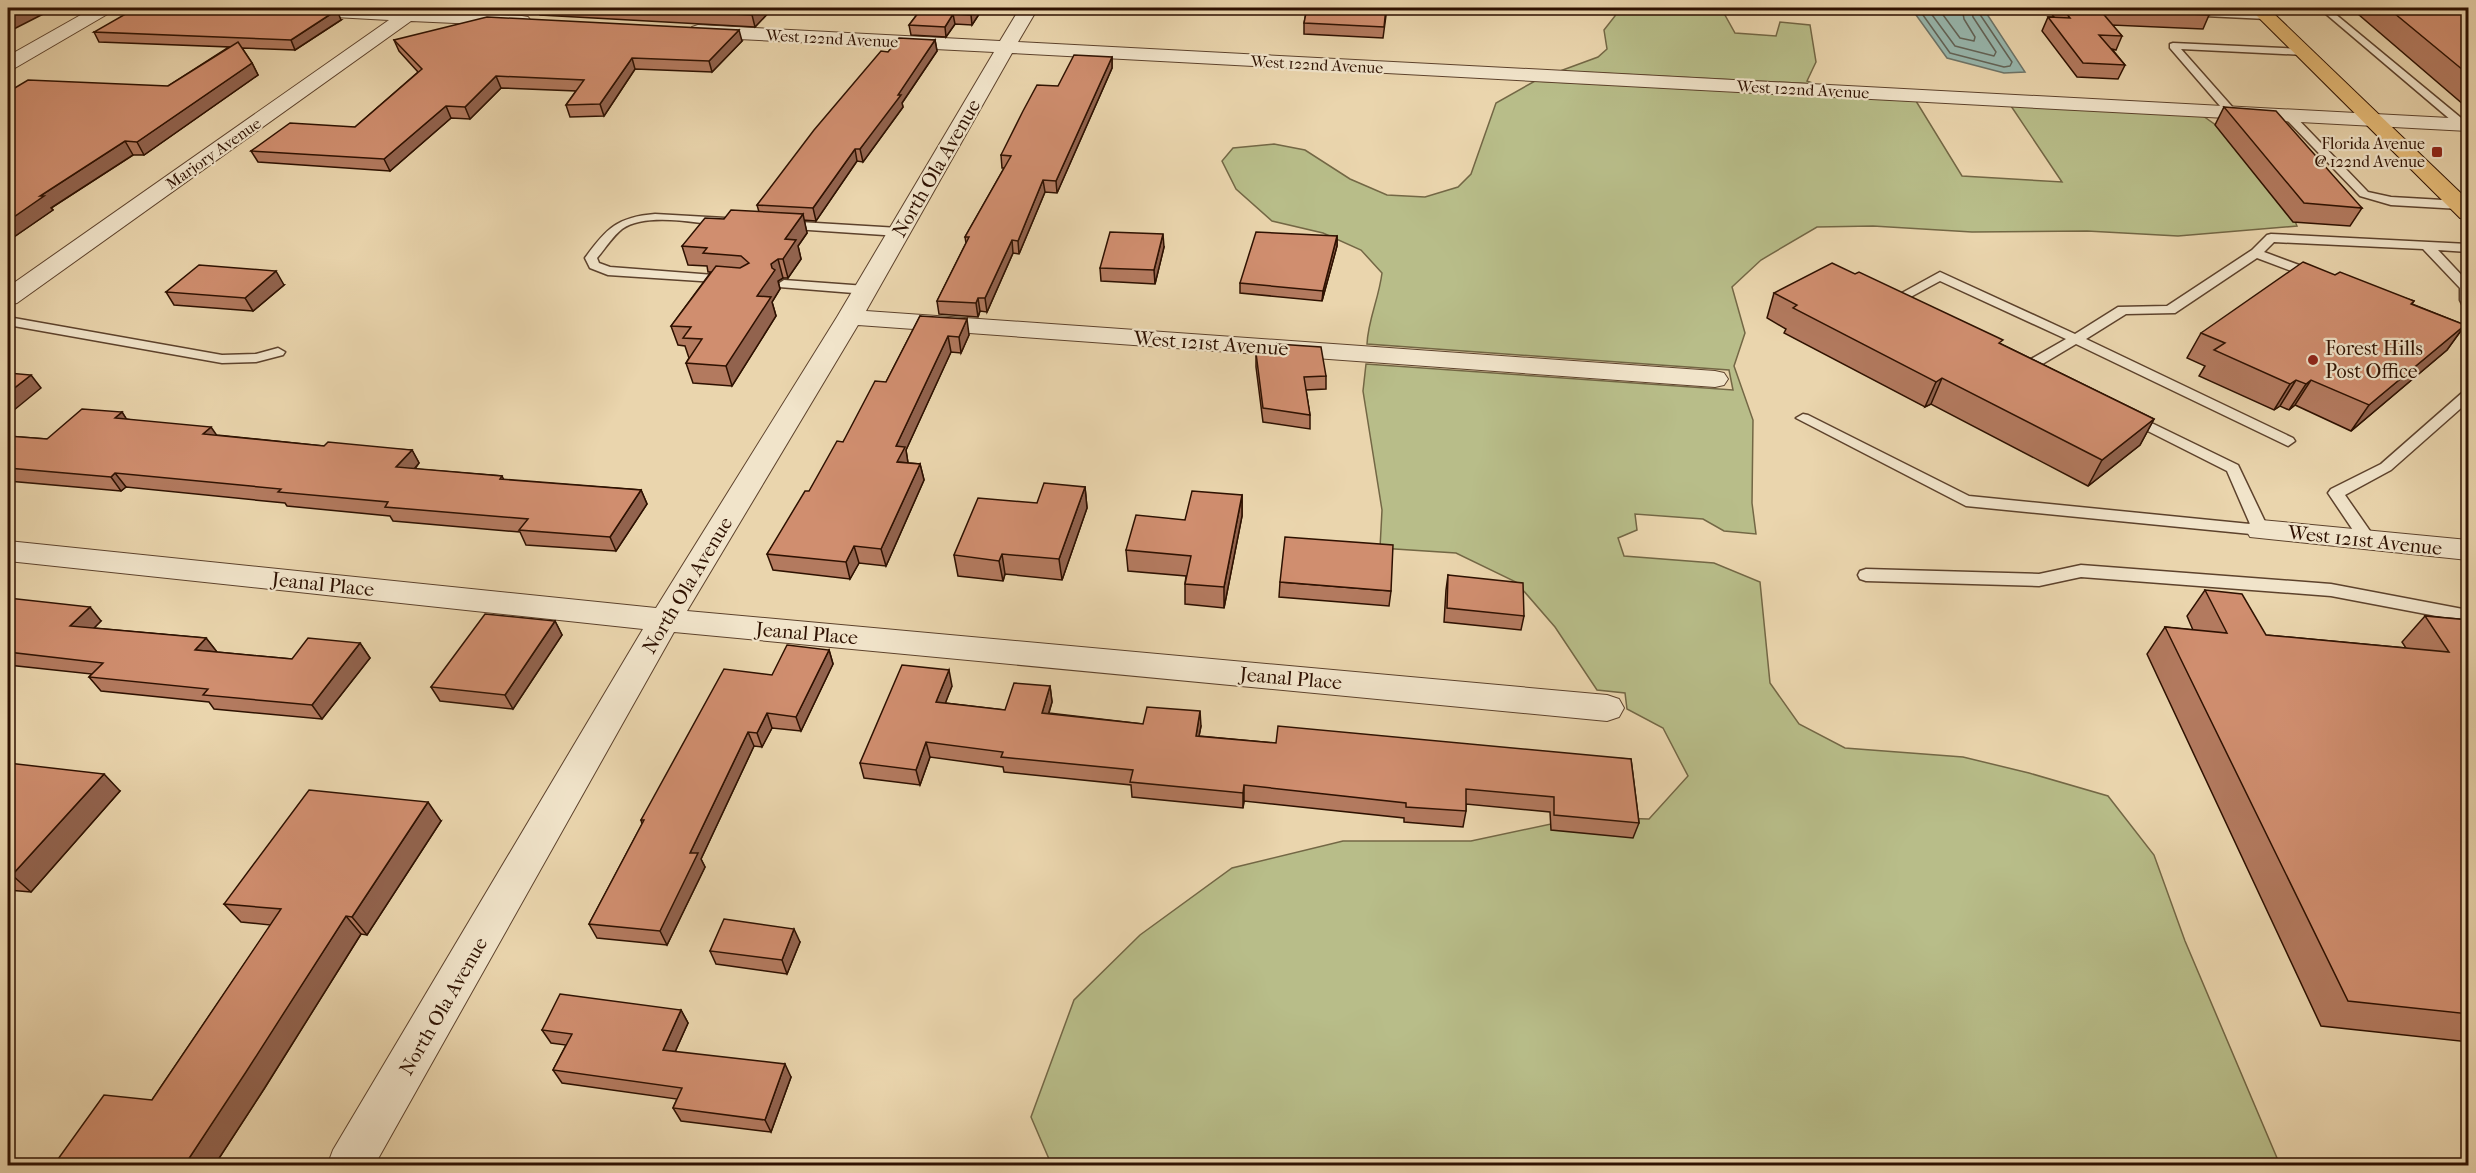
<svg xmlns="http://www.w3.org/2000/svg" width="2476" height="1173" viewBox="0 0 2476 1173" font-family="'IM FELL French Canon',serif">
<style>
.green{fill:#b8bd89;stroke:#736745;stroke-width:1.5}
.water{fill:#98b8af;stroke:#6e7569;stroke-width:1.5}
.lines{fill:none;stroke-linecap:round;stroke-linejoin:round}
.shore{stroke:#636458;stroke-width:1.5}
.service-casing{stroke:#5d422c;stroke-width:3}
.minor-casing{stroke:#5d422c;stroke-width:2}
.primary-casing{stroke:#2e1101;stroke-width:2}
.service{fill:#f1e4ca;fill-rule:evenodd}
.minor{fill:#f1e4ca;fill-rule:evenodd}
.primary{fill:#e5ba76;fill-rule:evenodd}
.wall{fill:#b37a5f;stroke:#2e1101;stroke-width:1.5}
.shaded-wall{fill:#92634e;stroke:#2e1101;stroke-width:1.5}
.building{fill:#d08e6f;stroke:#2e1101;stroke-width:1.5}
.poi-dot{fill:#8f2418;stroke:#f1e4ca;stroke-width:2}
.labels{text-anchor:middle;stroke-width:4.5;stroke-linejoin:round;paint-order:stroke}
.far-street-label{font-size:16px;fill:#2e1101;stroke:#f1e4ca}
.far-poi-label{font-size:16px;fill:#2e1101;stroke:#f1e4ca;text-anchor:end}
.street-label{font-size:20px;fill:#2e1101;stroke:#f1e4ca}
.poi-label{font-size:20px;fill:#2e1101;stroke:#f1e4ca;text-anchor:start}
</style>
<rect width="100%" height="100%" fill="#ead5ad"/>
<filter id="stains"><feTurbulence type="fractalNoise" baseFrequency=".00333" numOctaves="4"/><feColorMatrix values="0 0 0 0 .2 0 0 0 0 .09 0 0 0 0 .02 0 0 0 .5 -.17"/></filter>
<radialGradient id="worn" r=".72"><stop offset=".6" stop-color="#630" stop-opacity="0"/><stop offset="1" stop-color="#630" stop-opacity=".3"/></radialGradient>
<g class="green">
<polygon points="1617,8 1721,8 1735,33 1776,36 1780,22 1810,25 1816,62 1807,81 1815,84 1560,71 1598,57 1607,49 1604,30 1615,16"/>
<path d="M1535 81 1916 101 1962 176 2062 182 2011 106 2203 116 2251 150 2283 191 2297 226 2178 236 2087 231 1972 232 1873 226 1817 227 1761 260 1732 287 1745 333 1734 366 1753 420 1752 503 1756 534 1724 531 1703 519 1635 514 1637 530 1618 538 1624 556 1714 563 1760 582 1770 683 1799 724 1845 748 1963 757 2029 773 2108 796 2154 855 2185 941 2280 1165 1052 1166 1031 1117 1074 1000 1140 935 1232 868 1343 841H1471L1584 817 1649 819 1688 776 1663 728 1627 709 1625 693 1597 690 1555 627 1516 582 1456 553 1380 548 1382 510 1363 391 1366 364 1733 390 1729 370 1367 344C1368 320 1379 298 1382 273L1361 250 1323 233 1272 221 1236 189 1222 161 1233 148 1274 144 1305 150 1350 179 1387 195 1425 197 1458 187 1471 174 1496 103Z"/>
</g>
<polygon class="water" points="1911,8 1983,8 2025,72 2004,73 1947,58"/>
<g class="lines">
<g class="shore">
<polyline points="1918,8 1950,53 2004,67 2010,66 2012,62 1979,13 1978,8"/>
<polyline points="1927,8 1955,46 1994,56 1996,52 1973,17 1971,8"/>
<polyline points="1938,8 1960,38 1974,41 1975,37 1964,19 1962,8"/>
</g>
<defs>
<g id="service">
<polygon points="2319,8 2328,8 2466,122 2466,126 2458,126"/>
<polygon points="2187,10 2267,13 2272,16 2267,19 2184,15 2182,13"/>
<polygon points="2173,43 2304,49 2309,52 2304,55 2181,49 2235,110 2235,114 2227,114 2170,48 2170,44"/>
<polygon points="2288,112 2292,113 2368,192 2391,197 2460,201 2466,205 2460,209 2391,205 2360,196 2284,117 2283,115"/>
<path d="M655 214 725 218 731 222 725 226C697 223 646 212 622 229 612 237 605 249 597 258L599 263 610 267 727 276 731 277 733 280 731 283 608 275 590 268 585 258C606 229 617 217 655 214Z"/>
<polygon points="783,221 899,228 905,232 899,236 779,228 779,222"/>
<polygon points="2271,234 2468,244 2468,252 2438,250 2468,282 2468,307 2463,306 2460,300 2460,288 2423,249 2274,242 2264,252 2318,272 2320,275 2318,278 2310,278 2257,258 2175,313 2126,314 2086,339 2293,438 2295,441 2288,446 2076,344 2034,369 2024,369 2022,366 2024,363 2066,339 1940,281 1905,300 1910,304 1909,307 1899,307 1889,300 1940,272 2075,334 2118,307 2167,306 2252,250 2267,235"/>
<polygon points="784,280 866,286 872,290 866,294 779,287 778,284"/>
<polygon points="8,317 222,355 256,354 278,348 285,352 283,355 256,362 222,363 8,325"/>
<polygon points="2468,391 2468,402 2391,470 2345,495 2377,541 2375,545 2363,545 2328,493 2331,489 2381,464 2463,392"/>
<polygon points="2131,413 2238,465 2269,530 2267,534 2261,535 1966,506 1796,418 1803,414 1808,415 1969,496 2250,524 2227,471 2126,420 2124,417"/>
<polygon points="2081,565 2331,584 2468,610 2468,622 2331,596 2081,577 2039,586 1866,581 1860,579 1858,575 1860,571 1866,569 2039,574"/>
</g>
<g id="minor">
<polygon points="93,8 114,8 111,12 15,68 8,70 8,56"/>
<polygon points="253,8 403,10 420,8 422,11 522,16 528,17 531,21 528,25 522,26 411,21 17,303 8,305 8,287 389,20 262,13 256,12"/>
<polygon points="1020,8 1038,8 1018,42 2468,119 2468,131 1012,53 866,311 1715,371 1724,373 1728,379 1724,385 1715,387 858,325 687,611 1607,695 1619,699 1624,708 1619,717 1607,721 674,632 374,1166 327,1166 333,1150 643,629 8,561 8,541 656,608 837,317 994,52 698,37 692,35 689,31 692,27 698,25 1000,41"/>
<polygon points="2261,520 2468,540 2468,560 2250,537 2246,530 2250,523"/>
</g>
<polygon id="primary" points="2249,8 2268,8 2468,200 2468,220 2460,218"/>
</defs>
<use href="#service" class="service-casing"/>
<use href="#minor" class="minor-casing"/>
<use href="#primary" class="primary-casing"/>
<use href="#service" class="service"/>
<use href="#minor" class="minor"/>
<use href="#primary" class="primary"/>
</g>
<g class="wall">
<polygon points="537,8 773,8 755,27 540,15"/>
<polygon points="922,8 983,8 972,25 955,24 946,37 911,35 909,25"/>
<polygon points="1307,8 1387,8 1383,38 1304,34 1304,23"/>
<polygon points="2047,8 2204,8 2209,15 2203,29 2112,25 2122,36 2116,50 2112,49 2125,65 2118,79 2077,77 2042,31 2048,17 2054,17"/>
<polygon points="2351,8 2469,8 2469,105 2464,105"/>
<polygon points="341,20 295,50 242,48 252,63 258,75 144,155 133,155 51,208 53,210 8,241 168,86 229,47 99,42 94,32"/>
<polygon points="394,40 742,41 712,72 635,69 604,116 570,117 566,105 576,91 501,88 470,119 451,118 390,171 258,162 251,151 355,127 418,72 399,51"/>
<polygon points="935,40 937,51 902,103 903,107 863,162 857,161 816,221 804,220 807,233 798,246 801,259 788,278 783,278 778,281 780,289 772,302 776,316 732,386 693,383 686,363 689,358 685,346 678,345 671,326 711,272 708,272 707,266 688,265 682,246 724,219 759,212 757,205 888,52"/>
<polygon points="1112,57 1112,68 1057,193 1045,192 1019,254 1013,253 987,312 980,311 978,317 939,314 937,301 966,243 965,237 1004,168 1002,168 1001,155 1058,86"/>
<polygon points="2224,107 2362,208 2350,226 2293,222 2215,125"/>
<polygon points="1337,236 1337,246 1322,301 1240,293 1240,283"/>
<polygon points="1164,247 1155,284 1101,281 1100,268"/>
<polygon points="2335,275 2414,301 2412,304 2465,325 2447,350 2351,431 2295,405 2289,410 2280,406 2274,410 2199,376 2205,366 2187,358 2201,333"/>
<polygon points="284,285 253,311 174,305 166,292"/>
<polygon points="1774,293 2001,344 2154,419 2140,445 2088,486 1931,404 1925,407 1784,333 1786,329 1767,318"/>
<polygon points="920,316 969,335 961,353 951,352 906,450 908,463 920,464 924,480 886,566 859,563 850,579 773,570 767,554 843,442 886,382"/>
<polygon points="1277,344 1326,376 1326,389 1306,390 1310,415 1310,429 1263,422 1256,367 1256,353 1277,352"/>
<polygon points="122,412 126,419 217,435 324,446 412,450 419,463 415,469 502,476 504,480 641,490 647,504 616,551 526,545 520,532 393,521 390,516 287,506 285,503 126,487 121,491 8,481 8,436 47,439"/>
<polygon points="1085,487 1087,508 1062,580 1005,574 1003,581 958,576 954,555 1037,503"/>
<polygon points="1242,495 1242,516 1224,608 1185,604 1185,584 1186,576 1128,571 1126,550 1185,520"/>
<polygon points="1448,575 1524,616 1521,630 1444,622 1446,590"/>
<polygon points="1280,582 1391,591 1389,606 1279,597"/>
<polygon points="2205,590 2266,635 2406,648 2402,642 2425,616 2469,620 2469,1042 2321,1026 2147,654 2165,627 2193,630 2187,616"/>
<polygon points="8,598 101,621 94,628 206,638 217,652 292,659 360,643 370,658 322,719 214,709 209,702 101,691 89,677 92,674 8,665"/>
<polygon points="555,621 562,635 513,709 440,701 431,687"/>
<polygon points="829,650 833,664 801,731 772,728 762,747 754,746 701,859 705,867 667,945 597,938 589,924 642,824 641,820 772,675"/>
<polygon points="952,686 945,703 1005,710 1050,686 1052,702 1049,713 1143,724 1201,726 1199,736 1276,743 1631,759 1639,823 1633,838 1551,830 1550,812 1466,804 1466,811 1463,827 1404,822 1404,818 1244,801 1243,808 1132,797 1131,785 1004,772 1003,767 930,757 920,785 864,778 860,763"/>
<polygon points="8,763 120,791 31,892 8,890"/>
<polygon points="441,821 367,935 361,934 264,1089 214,1166 53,1166 152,1100 271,925 241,922 224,904"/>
<polygon points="800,942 787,974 716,964 710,951"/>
<polygon points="681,1010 688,1023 675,1052 791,1077 771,1132 681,1121 673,1108 677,1099 562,1083 553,1070 566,1045 551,1043 542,1030"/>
</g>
<g class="shaded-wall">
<polygon points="28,8 55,8 8,32 8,18"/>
<polygon points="760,8 773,8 755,27 752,15"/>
<polygon points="975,8 983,8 972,25 971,15"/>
<polygon points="337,10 341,20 295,50 291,40"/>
<polygon points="953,14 955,24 946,37 945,27"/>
<polygon points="739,30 742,41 712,72 709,61"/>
<polygon points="935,40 937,51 902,103 903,107 863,162 860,149"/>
<polygon points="1112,57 1112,68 1057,193 1056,181"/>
<polygon points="632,58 635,69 604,116 600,104"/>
<polygon points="252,63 258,75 144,155 137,142"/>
<polygon points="496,76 501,88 470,119 465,107"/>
<polygon points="446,106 451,118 390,171 384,159"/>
<polygon points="125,141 133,155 51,208 53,210 8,241 8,221 40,196"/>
<polygon points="855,149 857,161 816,221 813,208"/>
<polygon points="1043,180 1045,192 1019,254 1018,241"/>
<polygon points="803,214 807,233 798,246 801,259 788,278 783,259 785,239"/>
<polygon points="1163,234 1164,247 1155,284 1154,270"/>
<polygon points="1337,236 1337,246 1322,301 1323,291"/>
<polygon points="1012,240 1013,253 987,312 985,298"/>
<polygon points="778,259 783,278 778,281 780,289 772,302 776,316 732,386 726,366 771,264"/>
<polygon points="276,271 284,285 253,311 245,298"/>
<polygon points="978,298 980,311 978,317 976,303"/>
<polygon points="967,319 969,335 961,353 959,337"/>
<polygon points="2465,325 2447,350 2351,431 2369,405"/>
<polygon points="948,336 951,352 906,450 908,463 897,462 896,446"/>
<polygon points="31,375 41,388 8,415 8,393"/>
<polygon points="1942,378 1931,404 1925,407 1936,382"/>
<polygon points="2296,380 2280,406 2274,410 2290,384"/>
<polygon points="2311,380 2295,405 2289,410 2306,384"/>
<polygon points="122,412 131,426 115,418"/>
<polygon points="2154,419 2140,445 2088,486 2102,460"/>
<polygon points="211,427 220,440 203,434"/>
<polygon points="412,450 419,463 404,481 396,467"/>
<polygon points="920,464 924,480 886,566 881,549"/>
<polygon points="115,473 126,487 121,491 111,477"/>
<polygon points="1085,487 1087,508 1062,580 1059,559"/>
<polygon points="641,490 647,504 616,551 610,537"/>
<polygon points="1242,495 1242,516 1224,608 1224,587"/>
<polygon points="854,546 859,563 850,579 846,562"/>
<polygon points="1002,554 1005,574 1003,581 999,561"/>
<polygon points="90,607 101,621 82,640 70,626"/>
<polygon points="555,621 562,635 513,709 505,695"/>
<polygon points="206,638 217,652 195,650"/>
<polygon points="360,643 370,658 322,719 312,705"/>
<polygon points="829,650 833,664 801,731 796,717"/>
<polygon points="949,670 952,686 940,717 936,702"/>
<polygon points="1050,686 1052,702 1044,728 1042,713"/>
<polygon points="1200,711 1201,726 1196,751 1196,736"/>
<polygon points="767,713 772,728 762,747 757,733"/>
<polygon points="748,732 754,746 701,859 705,867 667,945 660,931 690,853"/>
<polygon points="926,742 930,757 920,785 916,770"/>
<polygon points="104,774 120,791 31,892 12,875"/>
<polygon points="1244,785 1244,801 1243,808 1243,793"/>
<polygon points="428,802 441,821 367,935 352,917"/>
<polygon points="346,916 361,934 264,1089 214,1166 184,1166"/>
<polygon points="794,929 800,942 787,974 782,960"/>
<polygon points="681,1010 688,1023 670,1063 663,1050"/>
<polygon points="785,1064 791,1077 771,1132 765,1120"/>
</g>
<g class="building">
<polygon points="8,8 28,8 8,18"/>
<polygon points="136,8 293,8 337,10 291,40 94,32"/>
<polygon points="606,8 760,8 752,15"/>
<polygon points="922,8 975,8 971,15 953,14 945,27 909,25"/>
<polygon points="1307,8 1386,8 1384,27 1304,23"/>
<polygon points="2062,8 2204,8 2209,15 2100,10 2122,36 2099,35 2125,65 2083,63 2048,17 2070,18"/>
<polygon points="2388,8 2469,8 2469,75"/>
<polygon points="487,17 739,30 709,61 632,58 600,104 566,105 584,80 496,76 465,107 446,106 384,159 251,151 290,123 355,127 422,69 394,40"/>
<polygon points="899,38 935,40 898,95 901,95 860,149 855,149 813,208 757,205 814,130 881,51 888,52"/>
<polygon points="238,42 252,63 137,142 125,141 40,196 44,196 8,221 8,92 28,80 168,86"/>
<polygon points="1074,55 1112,57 1056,181 1043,180 1018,241 1012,240 985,298 978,298 976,303 937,301 969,237 965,237 1011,156 1001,155 1023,111 1037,85 1058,86"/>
<polygon points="2224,107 2276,111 2362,208 2304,203"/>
<polygon points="731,210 803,214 785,239 796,240 783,259 778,259 771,264 772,268 775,270 757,296 771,297 726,366 686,363 702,339 683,338 691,327 671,326 716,266 740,268 749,263 741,256 703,253 707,248 682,246 705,218 724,219"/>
<polygon points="1110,232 1163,234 1154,270 1100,268"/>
<polygon points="1256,232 1337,236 1323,291 1240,283"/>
<polygon points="2303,262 2335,275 2340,272 2414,301 2411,304 2465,325 2369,405 2311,380 2306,384 2296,380 2290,384 2214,350 2225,343 2201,333"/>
<polygon points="1832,263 1855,274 1859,272 2003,340 1999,343 2154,419 2102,460 1942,378 1936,382 1793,308 1797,305 1774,293"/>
<polygon points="199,265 276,271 245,298 166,292"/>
<polygon points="920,316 967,319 959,337 948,336 896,446 905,447 897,462 920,464 881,549 854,546 846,562 767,554 805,491 809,491 837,441 843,442 875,381 886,382"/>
<polygon points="1277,344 1321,347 1326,376 1304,377 1310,415 1263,408 1256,353 1278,352"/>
<polygon points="8,373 31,375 8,393"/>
<polygon points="82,409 122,412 115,418 211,427 203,434 324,446 328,442 412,450 396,467 502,476 500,479 641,490 610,537 519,530 528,519 385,507 388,502 278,492 281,489 115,473 111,477 8,468 8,436 47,439"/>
<polygon points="1044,483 1085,487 1059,559 1002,554 999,561 954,555 978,498 1037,503"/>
<polygon points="1192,491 1242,495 1224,587 1185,584 1191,556 1126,550 1136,515 1185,520"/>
<polygon points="1285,537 1393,545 1391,591 1280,582"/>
<polygon points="1448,575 1523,583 1524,616 1447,608"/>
<polygon points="2205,590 2242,594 2266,635 2449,652 2425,616 2469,620 2469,1014 2348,1001 2165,627 2227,633"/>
<polygon points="8,598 90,607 70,626 206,638 195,650 292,659 308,638 360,643 312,705 203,695 208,689 89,677 103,663 8,652"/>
<polygon points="485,614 555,621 505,695 431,687"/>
<polygon points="787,645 829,650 796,717 767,713 757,733 748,732 690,853 698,853 660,931 589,924 644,820 641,820 724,669 772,675"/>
<polygon points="902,665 949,670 936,702 1005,710 1014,683 1050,686 1042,713 1143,724 1147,707 1200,711 1196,736 1276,743 1278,726 1631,759 1639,823 1554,815 1554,797 1466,789 1466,811 1406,807 1406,803 1244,785 1243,793 1130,782 1133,770 1001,757 1003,752 926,742 916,770 860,763"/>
<polygon points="8,763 104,774 12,875 8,875"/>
<polygon points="309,790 428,802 352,917 346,916 246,1072 184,1166 53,1166 104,1095 152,1100 281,909 224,904"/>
<polygon points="724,919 794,929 782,960 710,951"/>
<polygon points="560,994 681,1010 663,1050 785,1064 765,1120 673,1108 682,1088 553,1070 572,1034 542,1030"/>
</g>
<g class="poi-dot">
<rect x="2431" y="146" width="12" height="12" rx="3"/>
<circle cx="2313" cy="360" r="6"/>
</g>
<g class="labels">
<g class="far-street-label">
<text transform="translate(832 38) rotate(3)" y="6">West 122nd Avenue</text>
<text transform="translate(1317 64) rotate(3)" y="6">West 122nd Avenue</text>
<text transform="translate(1803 89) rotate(3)" y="6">West 122nd Avenue</text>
<text transform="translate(213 153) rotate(-35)" y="6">Marjory Avenue</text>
</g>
<g class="far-poi-label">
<text x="2425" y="149">Florida Avenue<tspan x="2425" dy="18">@ 122nd Avenue</tspan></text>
</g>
<g class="street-label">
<text transform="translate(936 168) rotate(-60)" y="7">North Ola Avenue</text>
<text transform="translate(1211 343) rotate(4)" y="7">West 121st Avenue</text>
<text transform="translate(2365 540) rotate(6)" y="7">West 121st Avenue</text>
<text transform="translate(323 584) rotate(6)" y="7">Jeanal Place</text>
<text transform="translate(687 585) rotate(-59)" y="7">North Ola Avenue</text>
<text transform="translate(807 633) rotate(5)" y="7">Jeanal Place</text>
<text transform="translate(1291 678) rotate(5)" y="7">Jeanal Place</text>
<text transform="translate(443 1006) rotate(-60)" y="7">North Ola Avenue</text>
</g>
<g class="poi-label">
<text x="2325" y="355">Forest Hills<tspan x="2325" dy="23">Post Office</tspan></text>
</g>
</g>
<rect width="2476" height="1173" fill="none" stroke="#ead5ad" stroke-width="30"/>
<rect x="9" y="9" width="2458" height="1155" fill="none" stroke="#2e1101" stroke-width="3"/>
<rect x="15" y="15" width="2446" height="1143" fill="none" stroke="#2e1101" stroke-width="1.5"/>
<rect width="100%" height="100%" filter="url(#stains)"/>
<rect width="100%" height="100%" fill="url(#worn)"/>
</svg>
